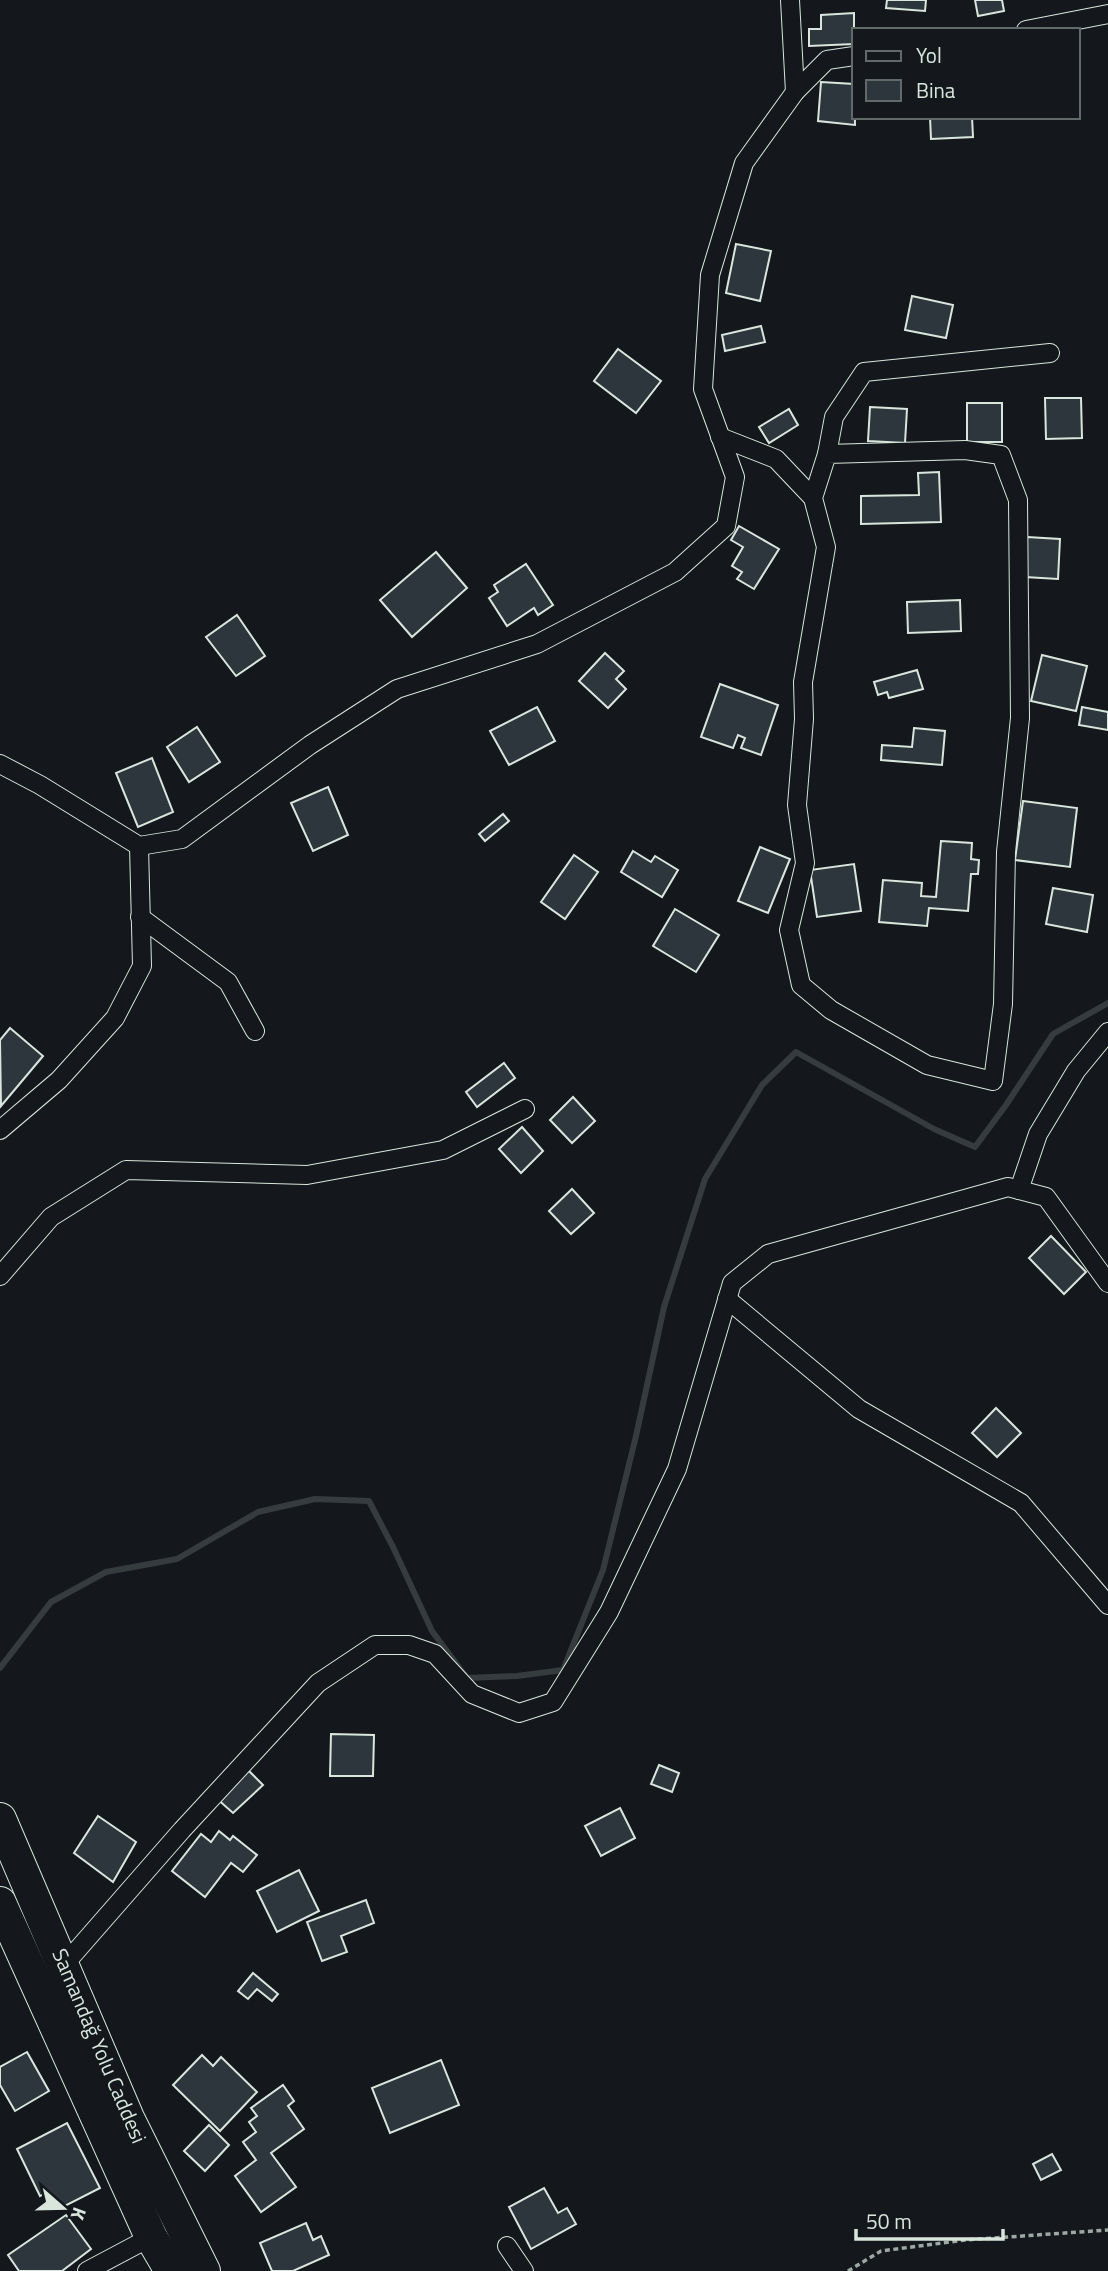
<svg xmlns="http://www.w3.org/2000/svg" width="1108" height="2271" viewBox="0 0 1108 2271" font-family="'Titillium Web',sans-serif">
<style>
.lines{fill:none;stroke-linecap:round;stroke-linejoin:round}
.stream{stroke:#363b3e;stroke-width:6}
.building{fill:#2c363c;stroke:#d8e6dc;stroke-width:2}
.street-casing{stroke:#d8e6dc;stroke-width:20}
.highway-casing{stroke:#d8e6dc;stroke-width:34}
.path{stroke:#9da8a2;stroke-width:3.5;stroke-dasharray:5 3.5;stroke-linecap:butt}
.street{stroke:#14181c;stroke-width:18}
.highway{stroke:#14181c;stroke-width:32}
.labels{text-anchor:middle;stroke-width:5;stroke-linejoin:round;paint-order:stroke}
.street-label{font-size:21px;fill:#d8e6dc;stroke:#14181c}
</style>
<rect width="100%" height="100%" fill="#14181c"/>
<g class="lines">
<polyline class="stream" points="0,1668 51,1602 106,1572 177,1559 258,1512 315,1499 369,1501 393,1547 432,1631 467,1678 517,1676 563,1670 603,1570 636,1436 664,1307 705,1179 762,1085 796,1052 934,1129 975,1147 1006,1105 1053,1034 1108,1003"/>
</g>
<g class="building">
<polygon points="887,0 926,0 925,11 886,8"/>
<polygon points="975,0 1002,0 1004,11 978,16"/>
<polygon points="854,13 854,44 809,46 809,29 821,29 821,15"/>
<polygon points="821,82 854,84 855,125 818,121"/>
<polygon points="930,117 972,117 973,137 931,139"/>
<polygon points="736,244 771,251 760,301 726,293"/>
<polygon points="912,296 953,305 946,338 905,330"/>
<polygon points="761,326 765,342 725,351 722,335"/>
<polygon points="618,349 661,381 636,413 594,381"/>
<polygon points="1045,398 1081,398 1082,438 1046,439"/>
<rect x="967" y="403" width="35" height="39"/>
<polygon points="870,407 907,409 905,443 868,441"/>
<polygon points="789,409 798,425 769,443 759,427"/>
<polygon points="939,472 941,522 861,524 861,496 919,495 918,473"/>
<polygon points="739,526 779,549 754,589 737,579 742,572 732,566 743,547 731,540"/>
<polygon points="1027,537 1060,539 1058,579 1025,577"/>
<polygon points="436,552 467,588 412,637 380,600"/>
<polygon points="526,564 553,605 538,615 534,608 507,626 489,598 498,592 494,585"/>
<polygon points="960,600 961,631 908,633 907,602"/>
<polygon points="237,615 265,656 236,676 206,637"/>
<polygon points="605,653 624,671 616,679 626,689 608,708 579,681"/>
<polygon points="1042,655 1087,666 1076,711 1031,701"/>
<polygon points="917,670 923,689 889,698 887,692 878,695 874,682"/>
<polygon points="720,684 778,705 761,755 741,748 745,738 738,735 733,748 701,737"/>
<polygon points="537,707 555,741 509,765 490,731"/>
<polygon points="1082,707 1108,712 1108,730 1079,725"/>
<polygon points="197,727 220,762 189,782 167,747"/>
<polygon points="914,728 945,731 942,765 881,760 882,745 912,747"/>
<polygon points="152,758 173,812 138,827 116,773"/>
<polygon points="328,787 348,835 313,851 291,803"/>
<polygon points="1023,801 1077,808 1070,867 1015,860"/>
<polygon points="503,814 509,821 485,841 479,834"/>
<polygon points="941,841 972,843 971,859 979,860 978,874 971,874 968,911 929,908 927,926 879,922 883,880 922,883 921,896 936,897"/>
<polygon points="760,847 790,859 768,913 738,901"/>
<polygon points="633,851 651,862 655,856 678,870 662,897 621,872"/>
<polygon points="574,855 598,872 565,919 541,902"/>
<polygon points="854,864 861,911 817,917 810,870"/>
<polygon points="1053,888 1093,895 1087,932 1046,924"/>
<polygon points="675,909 719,935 696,972 653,946"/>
<polygon points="10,1028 43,1056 1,1106 0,1040"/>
<polygon points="504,1063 515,1078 477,1107 466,1092"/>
<polygon points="573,1097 595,1121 572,1143 550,1120"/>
<polygon points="522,1127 543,1151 521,1173 499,1149"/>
<polygon points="572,1189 594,1213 571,1234 549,1211"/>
<polygon points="1051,1236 1086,1272 1064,1294 1029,1258"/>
<polygon points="996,1408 1021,1433 997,1457 972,1433"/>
<polygon points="331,1734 374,1735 373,1776 330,1776"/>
<polygon points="659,1765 679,1773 672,1792 651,1784"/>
<polygon points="245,1767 263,1785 233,1813 215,1797"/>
<polygon points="620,1808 635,1838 601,1856 585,1826"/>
<polygon points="98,1816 136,1842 113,1882 74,1853"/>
<polygon points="219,1831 230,1840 233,1836 257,1855 243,1872 231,1863 205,1897 172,1871 201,1834 211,1842"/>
<polygon points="299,1870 319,1911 277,1932 257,1891"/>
<polygon points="366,1900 374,1923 341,1936 347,1952 322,1961 307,1922"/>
<polygon points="253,1973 278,1994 272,2001 257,1989 248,1999 238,1991"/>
<polygon points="27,2052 49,2091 15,2111 0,2085 0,2067"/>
<polygon points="202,2055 213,2066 221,2057 257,2092 220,2131 173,2085"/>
<polygon points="441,2060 459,2105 390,2133 372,2088"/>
<polygon points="283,2085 294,2101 288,2106 304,2129 271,2153 296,2187 261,2212 235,2176 256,2160 243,2142 256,2132 249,2122 257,2116 251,2108"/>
<polygon points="67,2123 100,2188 57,2210 47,2192 40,2196 17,2149"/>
<polygon points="209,2125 229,2145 205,2171 184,2151"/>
<polygon points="1052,2154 1061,2170 1041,2180 1033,2164"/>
<polygon points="544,2188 558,2213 567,2208 576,2224 531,2249 509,2207"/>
<polygon points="66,2215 91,2249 62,2271 19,2271 8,2255"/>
<polygon points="306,2223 313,2240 321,2236 329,2255 293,2271 272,2271 260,2243"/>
</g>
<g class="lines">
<defs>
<g id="street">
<polyline points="790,0 795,92"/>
<polyline points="1026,30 1108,14"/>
<polyline points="720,437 776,459 813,498 826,547 803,682 804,719 797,805 805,863 789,930 801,985 831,1010 927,1065 993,1081 1003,1004 1006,852 1020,718 1018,500 1001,455 965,450 827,454 813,498"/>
<polyline points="827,454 834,417 864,372 1050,353"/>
<polyline points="0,764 40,785 139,846 182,839 310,745 397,689 537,644 675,572 726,526 735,477 703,389 710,275 744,163 795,92 827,60 854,56"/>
<polyline points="140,917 228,982 255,1031"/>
<polyline points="0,1130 59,1080 115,1018 142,966 139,846"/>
<polyline points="1019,1190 1038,1134 1076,1071 1108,1032"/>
<polyline points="0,1276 51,1217 126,1170 307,1175 443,1150 525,1109"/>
<polyline points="727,1299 859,1409 1021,1503 1108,1605"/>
<polyline points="64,1965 182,1830 318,1683 375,1645 409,1645 435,1654 472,1694 519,1713 553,1702 609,1612 677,1469 732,1283 768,1254 1008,1187 1046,1197 1108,1283"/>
<polyline points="507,2246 524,2271"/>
<polyline points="87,2271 151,2237"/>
</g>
<g id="highway">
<polyline points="0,1819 128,2118 204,2271"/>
<polyline points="0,1903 151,2237 171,2271"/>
</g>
</defs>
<use href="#street" class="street-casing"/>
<use href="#highway" class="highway-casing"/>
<polyline class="path" points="848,2271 881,2251 965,2240 1108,2230"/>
<use href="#street" class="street"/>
<use href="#highway" class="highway"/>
</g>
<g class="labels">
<g class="street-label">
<text transform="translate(99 2046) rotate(67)" y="7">Samandağ Yolu Caddesi</text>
</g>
</g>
<rect x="852" y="28" width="228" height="91" fill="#14181c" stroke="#626a69" stroke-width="2"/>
<rect x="866" y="51" width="35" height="10" fill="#14181c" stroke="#626a69" stroke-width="2"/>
<text x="916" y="63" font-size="21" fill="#d8e6dc">Yol</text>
<rect x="866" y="80" width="35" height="21" fill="#2c363c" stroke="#626a69" stroke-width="2"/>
<text x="916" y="98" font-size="21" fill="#d8e6dc">Bina</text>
<g transform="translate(63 2208) rotate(110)" stroke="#14181c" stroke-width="5" paint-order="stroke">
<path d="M0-5L12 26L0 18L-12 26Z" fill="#d8e6dc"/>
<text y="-10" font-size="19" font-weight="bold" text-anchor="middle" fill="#d8e6dc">K</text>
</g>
<path d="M856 2229v10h147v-10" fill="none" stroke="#d8e6dc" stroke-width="3.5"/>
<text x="866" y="2229" font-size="21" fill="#d8e6dc" stroke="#14181c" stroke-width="5" paint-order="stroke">50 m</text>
</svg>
